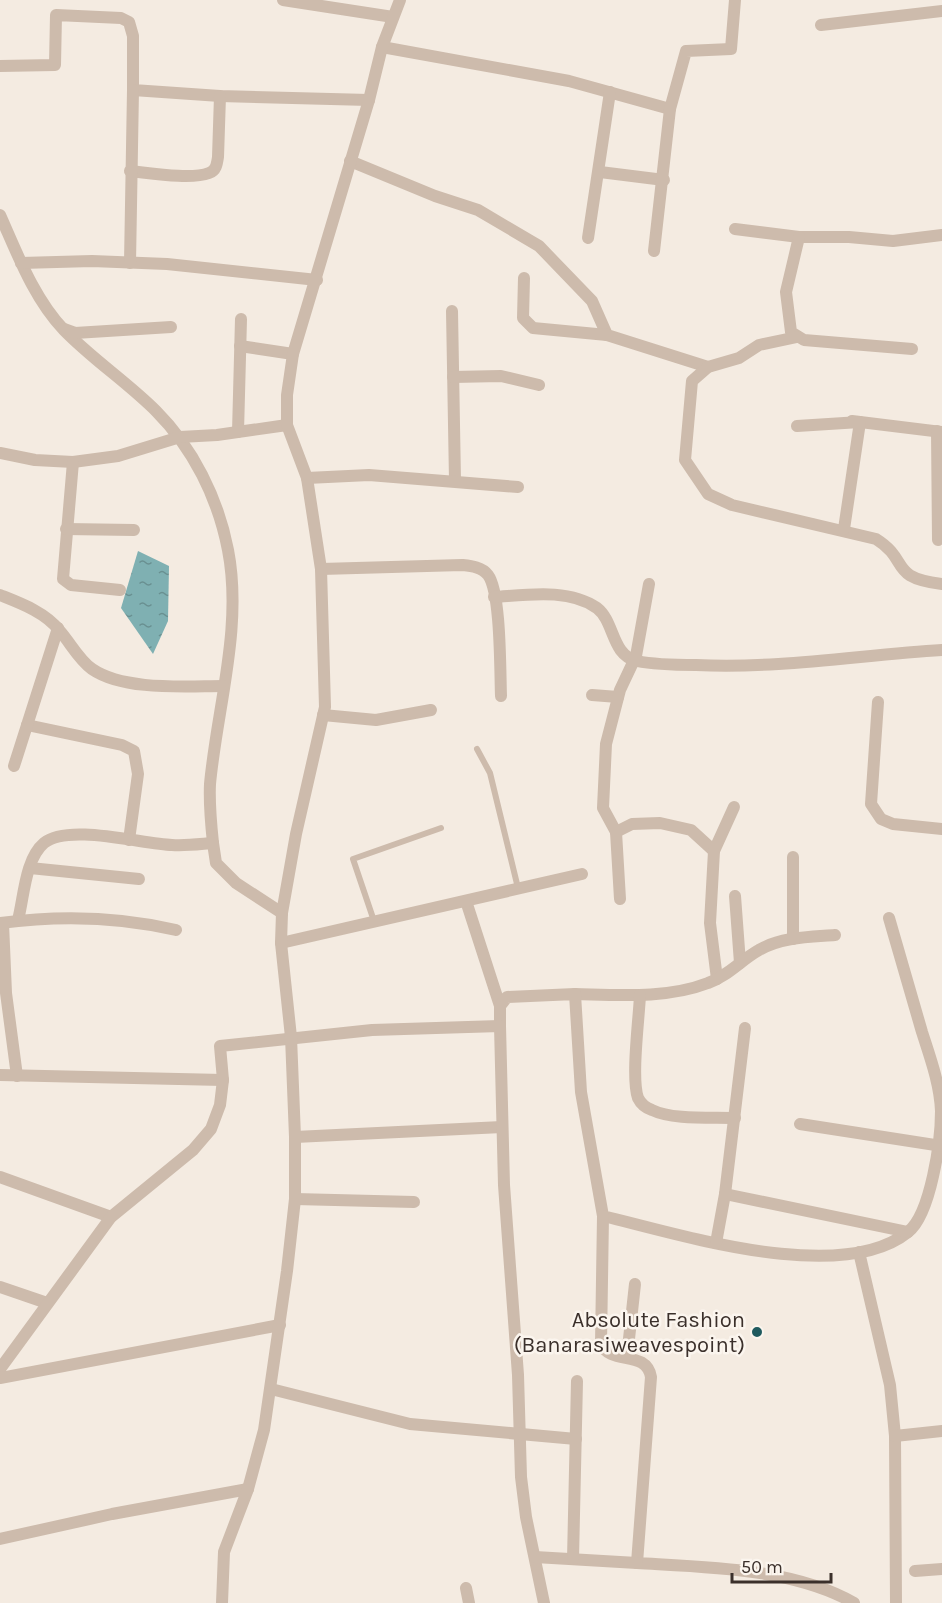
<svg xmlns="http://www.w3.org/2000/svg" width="942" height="1603" viewBox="0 0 942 1603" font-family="Karla,sans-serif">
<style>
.water{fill:url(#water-ripples)}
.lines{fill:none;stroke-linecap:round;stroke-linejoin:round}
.lane{stroke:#cdbbac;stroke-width:6}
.street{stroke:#cdbbac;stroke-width:12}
.poi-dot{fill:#1f5a5e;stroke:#fbf5ee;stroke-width:2}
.labels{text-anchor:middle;stroke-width:5;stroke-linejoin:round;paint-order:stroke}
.poi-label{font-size:22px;fill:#3b302b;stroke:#fbf5ee;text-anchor:end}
</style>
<defs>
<pattern id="water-ripples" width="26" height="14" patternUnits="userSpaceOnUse" patternTransform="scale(1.5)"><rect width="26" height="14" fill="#7fb0b2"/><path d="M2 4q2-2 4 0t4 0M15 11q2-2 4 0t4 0" fill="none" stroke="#699091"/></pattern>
</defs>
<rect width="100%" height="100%" fill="#f4ebe1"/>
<polygon class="water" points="138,551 169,566 168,621 153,654 121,608"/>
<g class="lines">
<g class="lane">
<polyline points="477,749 490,773 518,888"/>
<polyline points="374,921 353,859 441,828"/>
</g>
<g class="street">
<polyline points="283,0 393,17"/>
<polyline points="821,25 942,11"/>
<polyline points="382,47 569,81 670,109"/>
<polyline points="0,66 55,65 56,15 121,18 129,22 133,36 133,90 220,96 369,100"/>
<polyline points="350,161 435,196 478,210 539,246 592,301 607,335 708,367"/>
<path d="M130 171C150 173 191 180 209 173 216 171 217 164 218 157L220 96"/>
<polyline points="600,172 664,180"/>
<path d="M0 215C17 253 34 299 64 330 92 359 127 382 156 411 193 448 218 498 228 550 243 627 217 708 210 784 209 804 211 824 213 843"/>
<polyline points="735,229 799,237 849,237 893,241 942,235"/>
<polyline points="799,237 786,292 791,332 804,340 912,349"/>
<polyline points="588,238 610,92"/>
<polyline points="654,251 670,109 686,51 731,49 735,0"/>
<polyline points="21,263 92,261 167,264 317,280"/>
<polyline points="130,263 133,90"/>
<polyline points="524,278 523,318 533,328 607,335"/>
<polyline points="452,311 455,481"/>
<polyline points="64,329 75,333 171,327"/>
<path d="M797 337 759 345 739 358 708 367 692 381 685 460 708 494 732 505 876 539C911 561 887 577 942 584"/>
<polyline points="240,346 293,354"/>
<polyline points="453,377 501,376 539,385"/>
<polyline points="852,421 942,432"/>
<polyline points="797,426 860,422 844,529"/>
<polyline points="937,431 938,540"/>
<polyline points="238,432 241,319"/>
<polyline points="0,453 35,460 73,462 118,456 180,437 217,435 287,425"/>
<polyline points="73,462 63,579 71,585 120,590"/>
<polyline points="307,478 369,475 518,487"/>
<polyline points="66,529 134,530"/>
<path d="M321 569 462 565C471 566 482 567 488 575 501 592 500 671 501 696"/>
<path d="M0 595C20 603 45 612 59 630 70 642 78 659 92 669 124 691 185 686 223 686"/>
<path d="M494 597C526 595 569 588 597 608 615 622 611 655 637 661 656 665 677 665 696 665 779 669 860 655 942 650"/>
<polyline points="592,695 618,697"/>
<polyline points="878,702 871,804 881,819 893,824 942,829"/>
<polyline points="323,715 376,720 431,710"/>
<polyline points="27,725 122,745 134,751 138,774 129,840"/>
<polyline points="14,766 58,628"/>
<polyline points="616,832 632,824 660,823 691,830 714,851"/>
<polyline points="30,868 139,879"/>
<polyline points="735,896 740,963"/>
<polyline points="620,899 616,832 603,808 606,744 620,690 636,656 649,584"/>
<polyline points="466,901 500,1006"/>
<path d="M18 920C24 897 25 859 44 843 68 823 142 844 172 845 186 846 200 844 213 843L216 863 236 883 282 913"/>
<path d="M0 923C60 915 116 916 176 930"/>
<polyline points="3,923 6,993 17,1076"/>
<polyline points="793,939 793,857"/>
<polyline points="281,943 582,874"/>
<polyline points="717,979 710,923 714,851 734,807"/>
<path d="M575 994C618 995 667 999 708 983 728 976 741 960 759 950 781 937 810 937 835 935"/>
<path d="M640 995C639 1019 631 1078 638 1098 641 1104 646 1108 652 1110 672 1120 712 1117 735 1118"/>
<path d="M500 1026V1006L507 997 575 994 581 1092 603 1216C679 1234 841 1286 908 1232 931 1214 941 1140 941 1111 940 1084 930 1057 922 1032 911 994 900 956 889 918"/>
<polyline points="0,1075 223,1080"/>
<polyline points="800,1124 942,1146"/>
<polyline points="295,1137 502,1127"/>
<polyline points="0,1177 111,1217"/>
<polyline points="725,1194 908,1232"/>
<polyline points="295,1199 414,1202"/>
<path d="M603 1216 601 1344C611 1366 646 1349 651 1377L637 1563C706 1567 794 1568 854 1603"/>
<polyline points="716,1243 725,1194 745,1028"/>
<polyline points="859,1252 890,1385 895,1436 896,1603"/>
<polyline points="0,1287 47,1303"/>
<polyline points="627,1357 635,1284"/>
<polyline points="0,1369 111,1217 193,1150 211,1129 220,1105 223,1080 220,1046 372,1030 500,1026 504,1185 518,1375 521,1477 526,1517 544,1603"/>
<polyline points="0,1378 280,1325"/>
<polyline points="271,1389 410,1424 576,1439"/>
<polyline points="895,1436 942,1431"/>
<polyline points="0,1539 112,1514 248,1489"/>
<polyline points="535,1557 637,1563"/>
<polyline points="573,1559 577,1381"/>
<polyline points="915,1571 942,1569"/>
<polyline points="466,1588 469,1603"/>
<polyline points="222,1603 224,1552 248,1489 264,1430 287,1271 295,1199 295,1137 291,1037 281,943 282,913 296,834 325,707 321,569 307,478 287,425 287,395 293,354 369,100 382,47 400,0"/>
</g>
</g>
<circle class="poi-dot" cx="757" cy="1332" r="6"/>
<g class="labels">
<g class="poi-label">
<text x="745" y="1327">Absolute Fashion<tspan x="745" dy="25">(Banarasiweavespoint)</tspan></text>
</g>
</g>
<path d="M732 1573v9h99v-9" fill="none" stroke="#3b302b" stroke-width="3"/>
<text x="741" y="1573" font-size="18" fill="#3b302b" stroke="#fbf5ee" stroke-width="4.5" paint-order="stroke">50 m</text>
</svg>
